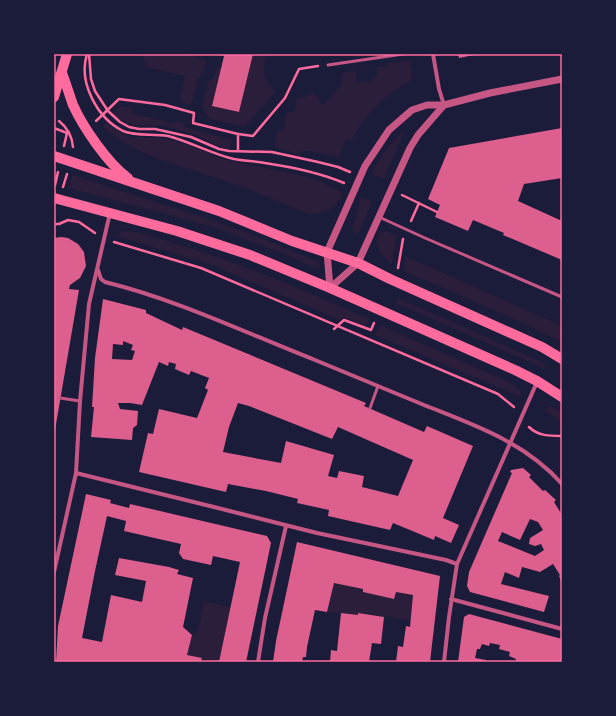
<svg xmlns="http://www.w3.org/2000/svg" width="616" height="716" viewBox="0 0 616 716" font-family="'Libre Baskerville',serif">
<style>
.green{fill:#2a1e3b}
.building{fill:#dd5f8e;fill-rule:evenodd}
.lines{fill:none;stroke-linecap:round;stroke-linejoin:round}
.path{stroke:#ff6b9d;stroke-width:2.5}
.service{stroke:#c65784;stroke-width:3}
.minor{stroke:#c65784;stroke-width:4}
.tertiary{stroke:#c65784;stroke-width:7}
.primary{stroke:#ff6b9d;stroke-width:10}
.neatline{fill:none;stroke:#ff6b9d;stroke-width:1.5}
</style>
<rect width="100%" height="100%" fill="#1b1b3a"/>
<g class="green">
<polygon points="140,54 183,54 207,60 204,70 198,79 191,105 180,102 185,76 146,67 143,55"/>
<path d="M253 54H267C261 72 264 79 276 92L244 127 209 119 202 107 208 83 215 76 217 66 221 68 212 106 239 112Z"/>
<path d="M410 61 412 74 411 80C384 96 366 113 351 141L346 139 338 157 306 150 297 154 274 147 278 131H283L287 112 294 113 297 98 306 97 314 93 323 105 341 86 343 72H353V70H356V82L373 81 374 77H377V67H387V63Z"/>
<path d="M121 106 131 108V113L172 123 173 121 185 123 184 127 232 140 230 149C218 148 207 139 195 135 185 132 173 127 162 126 143 125 129 129 113 113Z"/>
<path d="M106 122 123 134 132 137 157 138 171 140 189 145 226 160 308 177 318 180 343 193C336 209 324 214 308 214 282 203 255 191 228 182 185 166 138 158 103 127Z"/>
<path d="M405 130 384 179 371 174C380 157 391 141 405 130Z"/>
<polygon points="72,175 217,222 263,239 318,262 320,265 319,268 316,268 284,254 213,227 69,188"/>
<polygon points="361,197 372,202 359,233 356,234 353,232 353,227"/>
<polygon points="123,231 136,232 212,255 271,277 369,319 366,326 342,317 340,320 210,264 116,236"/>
<path d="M385 231 397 235 392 265C382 257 375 248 378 234Z"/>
<polygon points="405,256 560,325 562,324 562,340 553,338 523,323 404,271"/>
<polygon points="398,298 484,336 547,365 544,369 530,362 396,303"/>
<polygon points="380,325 511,383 520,390 521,397 375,335"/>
<polygon points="549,406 562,412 562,422 545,411"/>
<polygon points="334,583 363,589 363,592 394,599 396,592 413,595 411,620 358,613 358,615 327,612"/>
<polygon points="204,601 231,607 219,662 187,655 192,636 198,630"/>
</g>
<g class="building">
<polygon points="216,54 253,54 239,112 212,106 224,56"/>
<polygon points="458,54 474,54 474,55 459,58"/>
<polygon points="562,128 562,178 524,184 518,201 562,221 562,260 503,235 504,233 473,220 468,231 435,217 440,205 428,199 449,148"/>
<polygon points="61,237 68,238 78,244 84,252 86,266 80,278 70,285 69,289 79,290 55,430 54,238"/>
<path d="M103 299 146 310V313L182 330 183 327 366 403 364 406 424 432 427 426 473 446 443 518 459 525 451 543 435 536 434 540 393 523 390 530 328 516 329 510 297 503 298 499 266 491 228 484 226 492 139 472 148 433 153 434 159 409 197 418 208 390 205 388 209 378 191 371 189 375 175 369 176 364 169 362 168 366 159 362 142 405 130 403H118L120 409 138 411 137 425 133 428 132 440 91 437 94 407H92L95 358ZM123 341 133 345 131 350 135 351 132 360 112 359 113 344 123 345ZM238 403 249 406 332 439 338 427 413 460 398 496 362 487 364 476 339 471 337 478 328 476 334 455 286 441 281 463 223 452 229 427Z"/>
<path d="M523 468 531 475 529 477 543 491 545 490 556 500 554 502 562 515V582L559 576 560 575 553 564 540 572 522 567 519 578 505 572 501 584 549 596 544 612 470 592 467 586 469 572 512 473 510 472 511 470ZM530 519 538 522 543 530 530 538 529 544 535 546 541 544 544 550 535 556 498 541 502 532 520 540Z"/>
<polygon points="86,494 111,500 110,503 129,508 130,504 267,536 271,543 246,662 219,662 240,562 213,556 211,565 183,559 179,553 181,544 124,531 126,521 107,516 95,571 82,638 102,642 111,595 142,602 146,581 115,575 119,558 169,567 179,570 177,574 193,578 183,627 192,635 187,655 202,658 201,662 56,662 58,626"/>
<polygon points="297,542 440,576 430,662 396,662 398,646 403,647 406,626 410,627 413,595 396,592 394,599 363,592 363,589 334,583 327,612 315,610 307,647 306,657 303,657 302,662 273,662 276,641"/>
<polygon points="341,613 358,615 358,613 384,617 381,644 372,643 369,662 330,662 331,650 337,651"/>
<polygon points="469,614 562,639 562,662 515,662 516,659 509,656 510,652 499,649 500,645 490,643 489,646 482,644 480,649 477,649 475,658 486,660 486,662 458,662 464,617"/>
</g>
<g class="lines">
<g class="path">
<path d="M87 54C78 82 97 118 123 131 137 137 154 133 168 136 191 142 212 154 234 159 244 161 255 161 265 163 292 167 318 172 344 183"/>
<polyline points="89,54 91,79 95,91 108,111 120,122 129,127 139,129 155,129 191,137 219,149 229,151 272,152 318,162 338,167 350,172"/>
<path d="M59 121C68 128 72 136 73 147"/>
<polyline points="96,121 119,99 165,105 194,113 193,123 238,134 238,151"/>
<polyline points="54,128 67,133"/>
<polyline points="238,134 253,136 285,98 299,69 318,66"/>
<polyline points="64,146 67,133"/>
<polyline points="55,185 58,172"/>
<polyline points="63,187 67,174"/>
<polyline points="402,195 437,212"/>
<polyline points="411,221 419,203"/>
<polyline points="54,224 59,224 68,220 79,222 95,233"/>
<polyline points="114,242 201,268 498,394 514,407"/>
<polyline points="398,268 403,239"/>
<polyline points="334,329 344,320 371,330 374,323"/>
<path d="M529 427C538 436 550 436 562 436"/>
</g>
<g class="service">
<polyline points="328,65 403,54"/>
<polyline points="379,217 425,238 562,297"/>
<polyline points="60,398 80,401"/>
<polyline points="370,408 378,386"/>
</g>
<g class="minor">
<polyline points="433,54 439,89 444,105"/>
<path d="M98 270 101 279 105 282C178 300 246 333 315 360 351 375 388 390 424 405 474 425 525 442 562 484"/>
<polyline points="76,473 218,508 317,533 446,560 457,564"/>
<polyline points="54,572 76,473 80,401 89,304 110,213"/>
<polyline points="451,599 562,629"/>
<polyline points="258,662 265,618 286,526"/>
<polyline points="444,662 449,617 457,564 537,382"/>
</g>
<g class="tertiary">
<polyline points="330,288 327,252 365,166 389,130 412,110 427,105 444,105 490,93 562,79"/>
<polyline points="330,288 358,263 410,148 418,135 444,105"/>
</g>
<g class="primary">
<path d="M62 73C66 83 69 94 73 105 83 127 108 164 128 178"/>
<polyline points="54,97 67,54"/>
<polyline points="54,156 219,211 292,241 358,263 390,279 542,347 562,359"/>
<polyline points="54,198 177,231 250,255 330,288 515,370 537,381 562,397"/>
</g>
</g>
<rect width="616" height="716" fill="none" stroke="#1b1b3a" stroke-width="110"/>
<rect x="55" y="55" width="506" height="606" class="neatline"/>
</svg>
